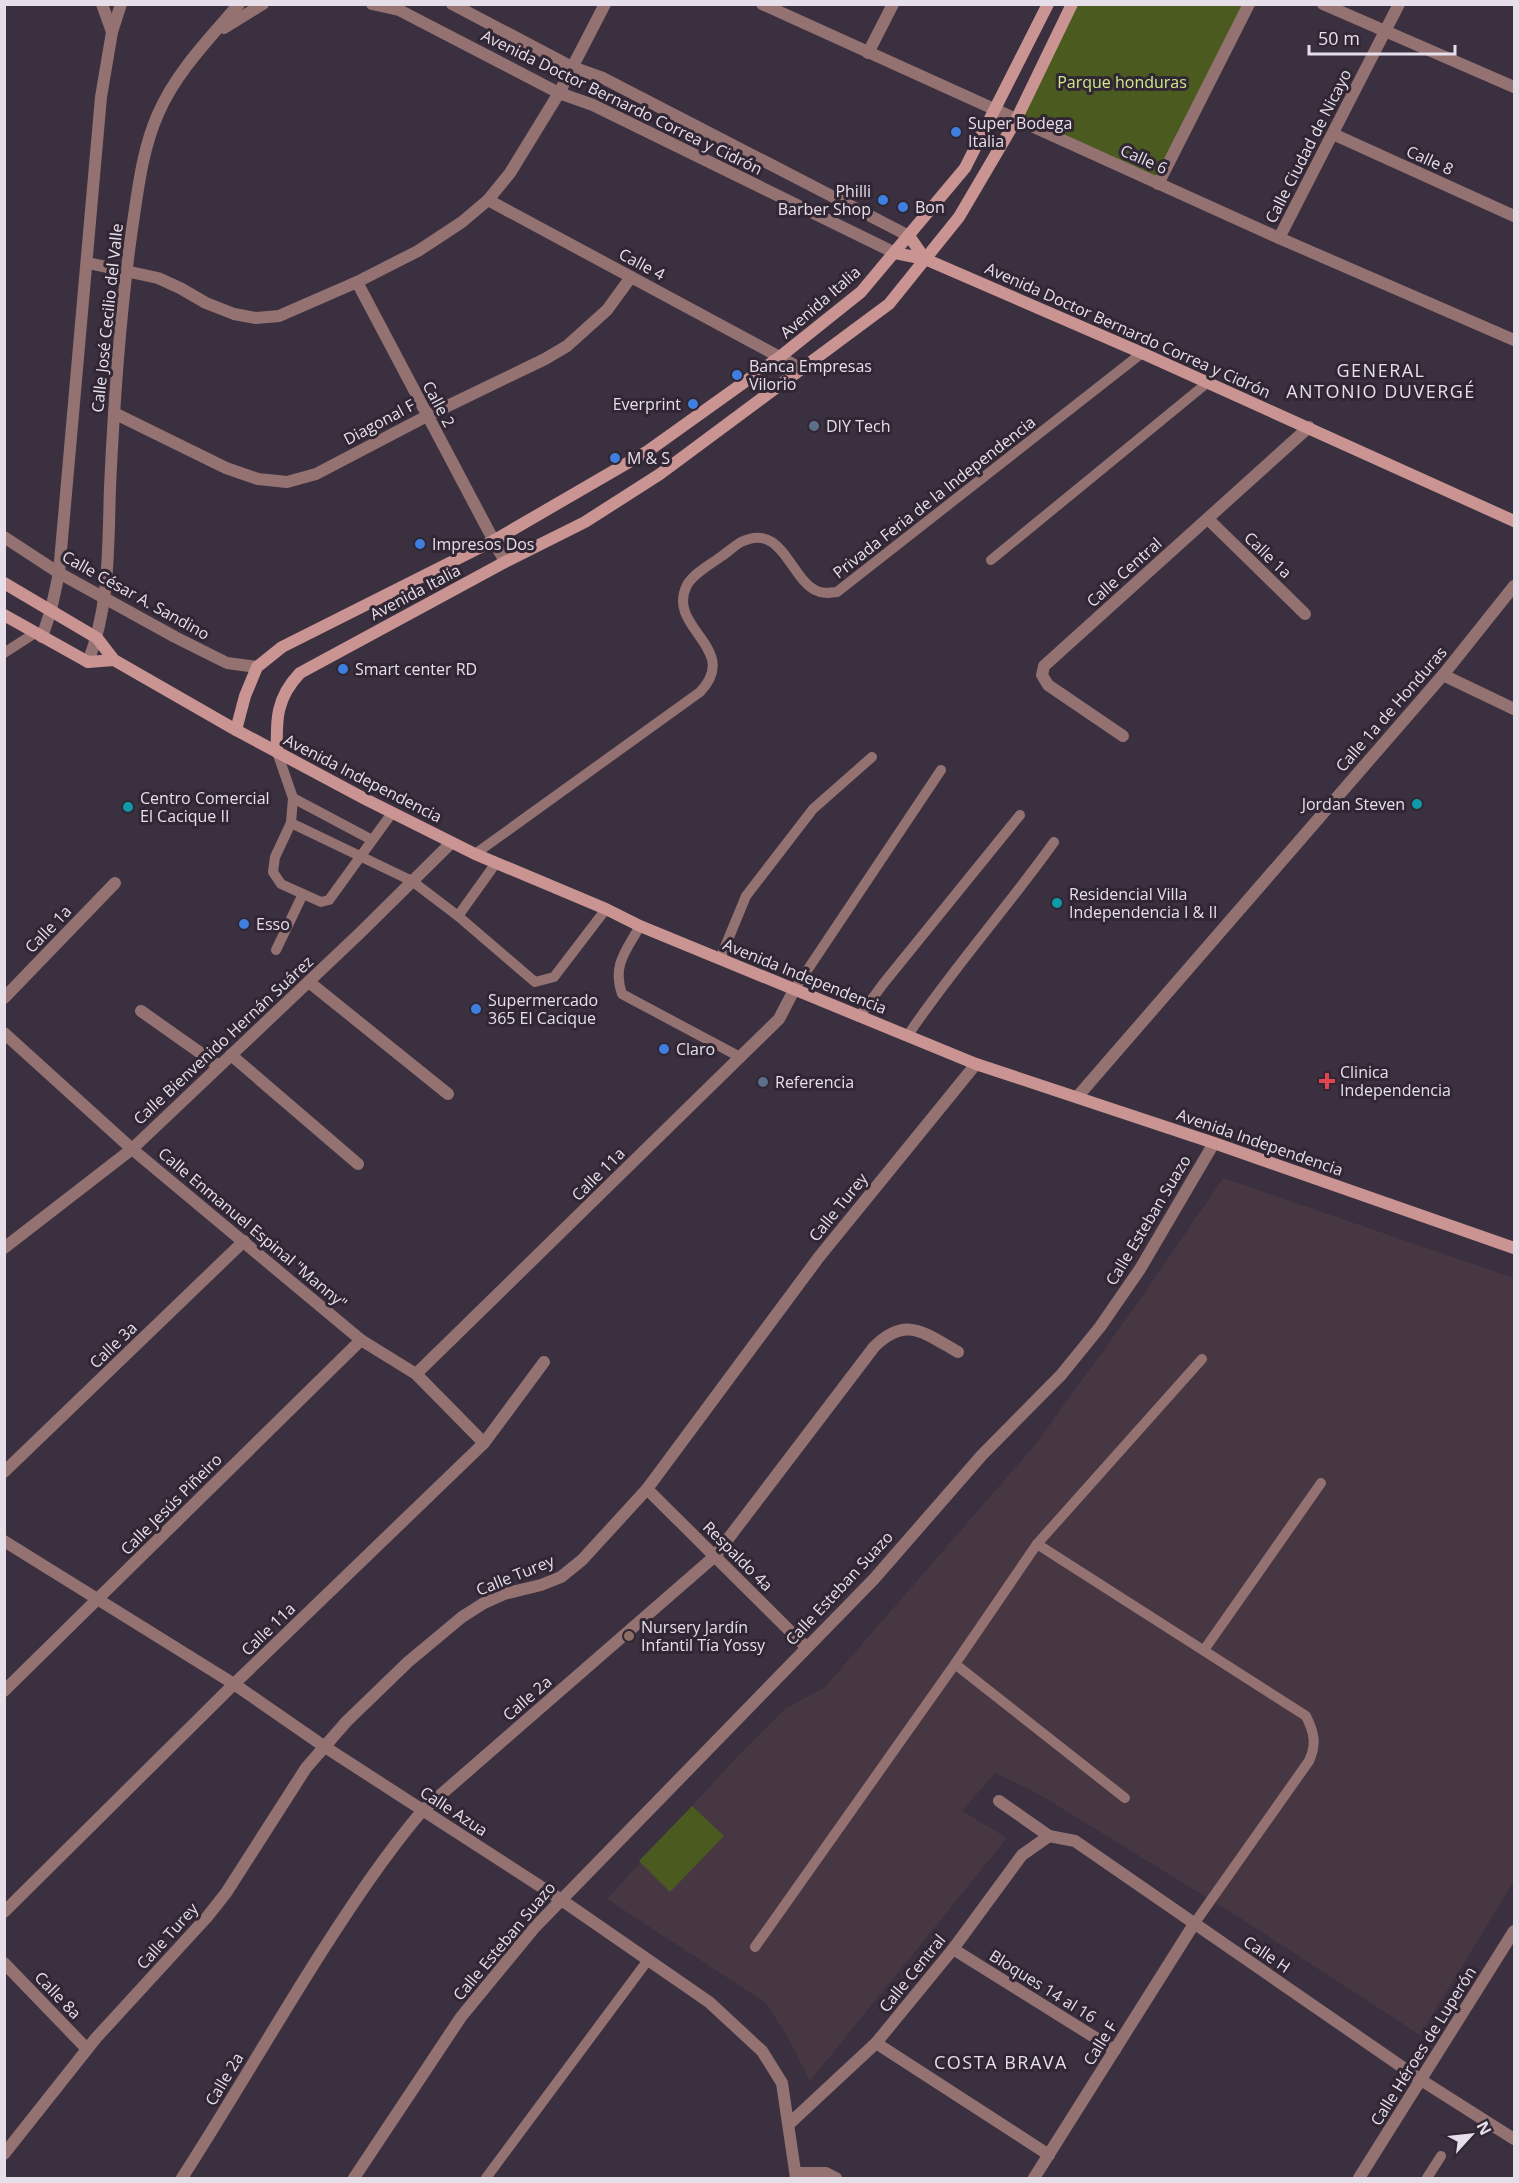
<svg xmlns="http://www.w3.org/2000/svg" width="1519" height="2183" viewBox="0 0 1519 2183" font-family="'Open Sans',sans-serif">
<style>
.industrial{fill:#473742}
.green{fill:#4b5a1e}
.lines{fill:none;stroke-linecap:round;stroke-linejoin:round}
.lane{stroke:#947271;stroke-width:10}
.street{stroke:#947271;stroke-width:12}
.secondary{stroke:#c99492;stroke-width:12}
.shop-dot{fill:#3f7fe0;stroke:#312634;stroke-width:2}
.service-dot{fill:#5c6f8a;stroke:#312634;stroke-width:2}
.culture-dot{fill:#0f9aa8;stroke:#312634;stroke-width:2}
.health-dot{fill:#e0444e;stroke:#312634;stroke-width:2}
.education-dot{fill:#8d6e63;stroke:#312634;stroke-width:2}
.labels{text-anchor:middle;stroke-width:6;stroke-linejoin:round;paint-order:stroke}
.park-label{font-size:16px;fill:#ceea8a;stroke:#312634}
.street-label{font-size:16px;fill:#e6dfe9;stroke:#312634}
.poi-label{font-size:16px;fill:#e6dfe9;stroke:#312634;text-anchor:start}
.neighbourhood-label{font-size:18px;letter-spacing:1.5px;fill:#e6dfe9;stroke:#312634}
</style>
<rect width="100%" height="100%" fill="#3b303f"/>
<polygon class="industrial" points="1223,1178 1514,1278 1514,1881 1420,2035 1237,1916 1037,1793 995,1773 962,1811 1007,1838 810,2081 790,2041 766,2003 607,1899 734,1760 786,1708 824,1688 1034,1446 1137,1304"/>
<g class="green">
<polygon points="1072,5 1249,5 1158,184 1016,120"/>
<polygon points="692,1806 724,1836 670,1892 639,1861"/>
</g>
<g class="lines">
<g class="lane">
<polyline points="991,560 1207,383"/>
<polyline points="4,653 35,633"/>
<polyline points="277,752 293,798 291,823 275,857 273,872 281,884 321,902 329,900 392,813"/>
<polyline points="293,798 372,840"/>
<polyline points="291,823 412,881 458,916 535,982 554,977 606,909"/>
<path d="M475 854 700 692C742 648 665 628 687 585 694 573 711 564 722 556 728 552 734 546 741 542 782 522 789 576 815 590 822 594 829 593 837 592L1142 353"/>
<polyline points="458,916 496,863"/>
<path d="M640 926C626 951 612 965 622 994L740 1057"/>
<polyline points="276,950 303,894"/>
<polyline points="720,959 746,896 813,809 872,757"/>
<polyline points="794,990 941,770"/>
<polyline points="859,1017 883,984 1020,815"/>
<path d="M908 1035C953 968 1007 908 1054 842"/>
<path d="M1037 1544 1306 1716C1314 1732 1317 1744 1309 1761L1194 1924"/>
<polyline points="1204,1650 1321,1483"/>
<polyline points="955,1664 1125,1798"/>
<polyline points="755,1947 955,1664 1037,1544 1202,1359"/>
<polyline points="486,2178 648,1960"/>
<polyline points="1427,2178 1441,2156"/>
</g>
<g class="street">
<polyline points="102,4 112,32"/>
<polyline points="372,4 399,10 559,93 593,105 895,253"/>
<polyline points="452,4 572,67 603,78 909,236"/>
<polyline points="762,4 1279,238 1514,340"/>
<polyline points="1323,4 1514,87"/>
<polyline points="224,28 263,4"/>
<polyline points="868,53 893,4"/>
<polyline points="1333,134 1514,216"/>
<polyline points="1158,184 1249,4"/>
<polyline points="488,200 802,369"/>
<polyline points="1279,238 1399,4"/>
<polyline points="88,263 158,278 180,288 206,303 234,314 256,318 279,316 357,282 418,251 462,222 488,200 510,173 559,93 605,4"/>
<polyline points="357,282 505,562"/>
<polyline points="114,413 226,468 258,479 287,482 316,474 427,416 545,359 567,346 607,310 631,277"/>
<polyline points="1208,519 1305,614"/>
<polyline points="4,537 59,573 175,637 227,663 257,667"/>
<polyline points="42,637 51,610 59,573 101,97 112,32 121,4"/>
<path d="M88 662C110 606 108 547 110 487 114 401 120 314 132 229 138 190 142 150 158 114 176 72 210 38 239 4"/>
<polyline points="1443,675 1514,709"/>
<polyline points="1123,736 1048,685 1042,675 1044,666 1309,427"/>
<polyline points="309,982 448,1094"/>
<polyline points="4,998 115,883"/>
<polyline points="141,1011 219,1066"/>
<polyline points="4,1033 132,1149 361,1340 416,1374 484,1443"/>
<polyline points="231,1055 358,1164"/>
<polyline points="1078,1096 1443,675 1514,586"/>
<polyline points="4,1248 132,1149 361,932 451,843"/>
<polyline points="416,1374 779,1019 794,990"/>
<polyline points="4,1472 244,1241"/>
<polyline points="647,1489 806,1647"/>
<polyline points="4,1541 234,1684 325,1747 560,1899 709,2002 762,2051 782,2083 796,2178"/>
<polyline points="4,1691 361,1340"/>
<polyline points="999,1801 1049,1836 1075,1841 1421,2080 1514,2139"/>
<polyline points="4,1912 234,1684 484,1443 544,1362"/>
<polyline points="953,1949 1115,2050"/>
<polyline points="4,1963 87,2049"/>
<polyline points="876,2043 1049,2155"/>
<polyline points="789,2124 876,2043 953,1949 1022,1855 1049,1836"/>
<polyline points="4,2154 96,2038 207,1917 226,1893 306,1768 346,1722 408,1662 462,1617 484,1603 504,1594 541,1585 561,1577 582,1560 647,1489 819,1257 976,1064"/>
<polyline points="796,2173 826,2173 836,2178"/>
<path d="M182 2178C229 2105 272 2030 319 1956 351 1906 384 1856 422 1811L715 1556 874 1347C906 1315 924 1333 958 1352"/>
<polyline points="354,2178 461,2017 535,1927 874,1579 982,1455 1061,1375 1100,1327 1140,1269 1214,1143"/>
<polyline points="1034,2178 1194,1924"/>
<polyline points="1359,2178 1514,1931"/>
</g>
<g class="secondary">
<polyline points="909,236 925,259"/>
<polyline points="895,253 925,259 1142,353 1514,521"/>
<polyline points="4,583 97,638 114,660 236,730 367,800 475,854 606,909 640,926 976,1064 1214,1143 1514,1248"/>
<polyline points="4,615 88,662 114,660"/>
<polyline points="236,730 245,696 257,667 282,647 493,541 648,451 781,356 861,292 965,168 1048,4"/>
<path d="M277 752C276 720 276 698 300 673L505 562 585 522 660 474 889 304 959 217 1016 120 1072 4"/>
</g>
</g>
<g class="shop-dot">
<circle cx="956" cy="132" r="6"/>
<circle cx="883" cy="200" r="6"/>
<circle cx="903" cy="207" r="6"/>
<circle cx="737" cy="375" r="6"/>
<circle cx="693" cy="404" r="6"/>
<circle cx="615" cy="458" r="6"/>
<circle cx="420" cy="544" r="6"/>
<circle cx="343" cy="669" r="6"/>
<circle cx="244" cy="924" r="6"/>
<circle cx="476" cy="1009" r="6"/>
<circle cx="664" cy="1049" r="6"/>
</g>
<g class="service-dot">
<circle cx="814" cy="426" r="6"/>
<circle cx="763" cy="1082" r="6"/>
</g>
<g class="culture-dot">
<circle cx="1417" cy="804" r="6"/>
<circle cx="128" cy="807" r="6"/>
<circle cx="1057" cy="903" r="6"/>
</g>
<path class="health-dot" d="M1324 1072h6v6h6v6h-6v6h-6v-6h-6v-6h6z"/>
<circle class="education-dot" cx="629" cy="1636" r="6"/>
<g class="labels">
<g class="park-label">
<text x="1122" y="88">Parque honduras</text>
</g>
<g class="street-label">
<text transform="translate(622 102) rotate(26)" y="6">Avenida Doctor Bernardo Correa y Cidrón</text>
<text transform="translate(1308 146) rotate(-63)" y="6">Calle Ciudad de Nicayo</text>
<text transform="translate(1144 159) rotate(24)" y="6">Calle 6</text>
<text transform="translate(1430 160) rotate(24)" y="6">Calle 8</text>
<text transform="translate(642 264) rotate(28)" y="6">Calle 4</text>
<text transform="translate(820 302) rotate(-41)" y="6">Avenida Italia</text>
<text transform="translate(107 318) rotate(-84)" y="6">Calle José Cecilio del Valle</text>
<text transform="translate(1128 330) rotate(24)" y="6">Avenida Doctor Bernardo Correa y Cidrón</text>
<text transform="translate(439 404) rotate(62)" y="6">Calle 2</text>
<text transform="translate(379 422) rotate(-28)" y="6">Diagonal F</text>
<text transform="translate(934 497) rotate(-38)" y="6">Privada Feria de la Independencia</text>
<text transform="translate(1268 555) rotate(44)" y="6">Calle 1a</text>
<text transform="translate(1124 572) rotate(-42)" y="6">Calle Central</text>
<text transform="translate(415 592) rotate(-28)" y="6">Avenida Italia</text>
<text transform="translate(136 595) rotate(29)" y="6">Calle César A. Sandino</text>
<text transform="translate(1391 709) rotate(-49)" y="6">Calle 1a de Honduras</text>
<text transform="translate(363 778) rotate(27)" y="6">Avenida Independencia</text>
<text transform="translate(48 929) rotate(-46)" y="6">Calle 1a</text>
<text transform="translate(805 976) rotate(22)" y="6">Avenida Independencia</text>
<text transform="translate(223 1040) rotate(-43)" y="6">Calle Bienvenido Hernán Suárez</text>
<text transform="translate(1260 1142) rotate(19)" y="6">Avenida Independencia</text>
<text transform="translate(598 1174) rotate(-45)" y="6">Calle 11a</text>
<text transform="translate(838 1207) rotate(-51)" y="6">Calle Turey</text>
<text transform="translate(1148 1220) rotate(-59)" y="6">Calle Esteban Suazo</text>
<text transform="translate(253 1228) rotate(40)" y="6">Calle Enmanuel Espinal "Manny"</text>
<text transform="translate(113 1345) rotate(-44)" y="6">Calle 3a</text>
<text transform="translate(171 1504) rotate(-45)" y="6">Calle Jesús Piñeiro</text>
<text transform="translate(738 1556) rotate(45)" y="6">Respaldo 4a</text>
<text transform="translate(515 1575) rotate(-22)" y="6">Calle Turey</text>
<text transform="translate(839 1588) rotate(-47)" y="6">Calle Esteban Suazo</text>
<text transform="translate(268 1629) rotate(-44)" y="6">Calle 11a</text>
<text transform="translate(527 1698) rotate(-41)" y="6">Calle 2a</text>
<text transform="translate(454 1811) rotate(33)" y="6">Calle Azua</text>
<text transform="translate(167 1936) rotate(-48)" y="6">Calle Turey</text>
<text transform="translate(504 1941) rotate(-50)" y="6">Calle Esteban Suazo</text>
<text transform="translate(1267 1954) rotate(34)" y="6">Calle H</text>
<text transform="translate(912 1973) rotate(-51)" y="6">Calle Central</text>
<text transform="translate(1043 1986) rotate(32)" y="6">Bloques 14 al 16</text>
<text transform="translate(58 1995) rotate(46)" y="6">Calle 8a</text>
<text transform="translate(1100 2043) rotate(-58)" y="6">Calle F</text>
<text transform="translate(1423 2046) rotate(-58)" y="6">Calle Héroes de Luperón</text>
<text transform="translate(224 2079) rotate(-59)" y="6">Calle 2a</text>
</g>
<g class="poi-label">
<text x="968" y="129">Super Bodega<tspan x="968" dy="18">Italia</tspan></text>
<text x="871" y="197" text-anchor="end">Philli<tspan x="871" dy="18">Barber Shop</tspan></text>
<text x="915" y="213">Bon</text>
<text x="749" y="372">Banca Empresas<tspan x="749" dy="18">Vilorio</tspan></text>
<text x="681" y="410" text-anchor="end">Everprint</text>
<text x="826" y="432">DIY Tech</text>
<text x="627" y="464">M &amp; S</text>
<text x="432" y="550">Impresos Dos</text>
<text x="355" y="675">Smart center RD</text>
<text x="140" y="804">Centro Comercial<tspan x="140" dy="18">El Cacique II</tspan></text>
<text x="1405" y="810" text-anchor="end">Jordan Steven</text>
<text x="1069" y="900">Residencial Villa<tspan x="1069" dy="18">Independencia I &amp; II</tspan></text>
<text x="256" y="930">Esso</text>
<text x="488" y="1006">Supermercado<tspan x="488" dy="18">365 El Cacique</tspan></text>
<text x="676" y="1055">Claro</text>
<text x="1340" y="1078">Clinica<tspan x="1340" dy="18">Independencia</tspan></text>
<text x="775" y="1088">Referencia</text>
<text x="641" y="1633">Nursery Jardín<tspan x="641" dy="18">Infantil Tía Yossy</tspan></text>
</g>
<g class="neighbourhood-label">
<text x="1381" y="377">GENERAL<tspan x="1381" dy="21">ANTONIO DUVERGÉ</tspan></text>
<text x="1001" y="2069">COSTA BRAVA</text>
</g>
</g>
<rect width="1519" height="2183" fill="none" stroke="#e6dfe9" stroke-width="12"/>
<g transform="translate(1471 2135) rotate(63)" stroke="#312634" stroke-width="4.5" paint-order="stroke">
<path d="M0-4.5L10 22L0 15L-10 22Z" fill="#e6dfe9"/>
<text y="-9" font-size="16" font-weight="bold" text-anchor="middle" fill="#e6dfe9">N</text>
</g>
<path d="M1309 45v9h146v-9" fill="none" stroke="#e6dfe9" stroke-width="3"/>
<text x="1318" y="45" font-size="18" fill="#e6dfe9" stroke="#312634" stroke-width="4.5" paint-order="stroke">50 m</text>
</svg>
